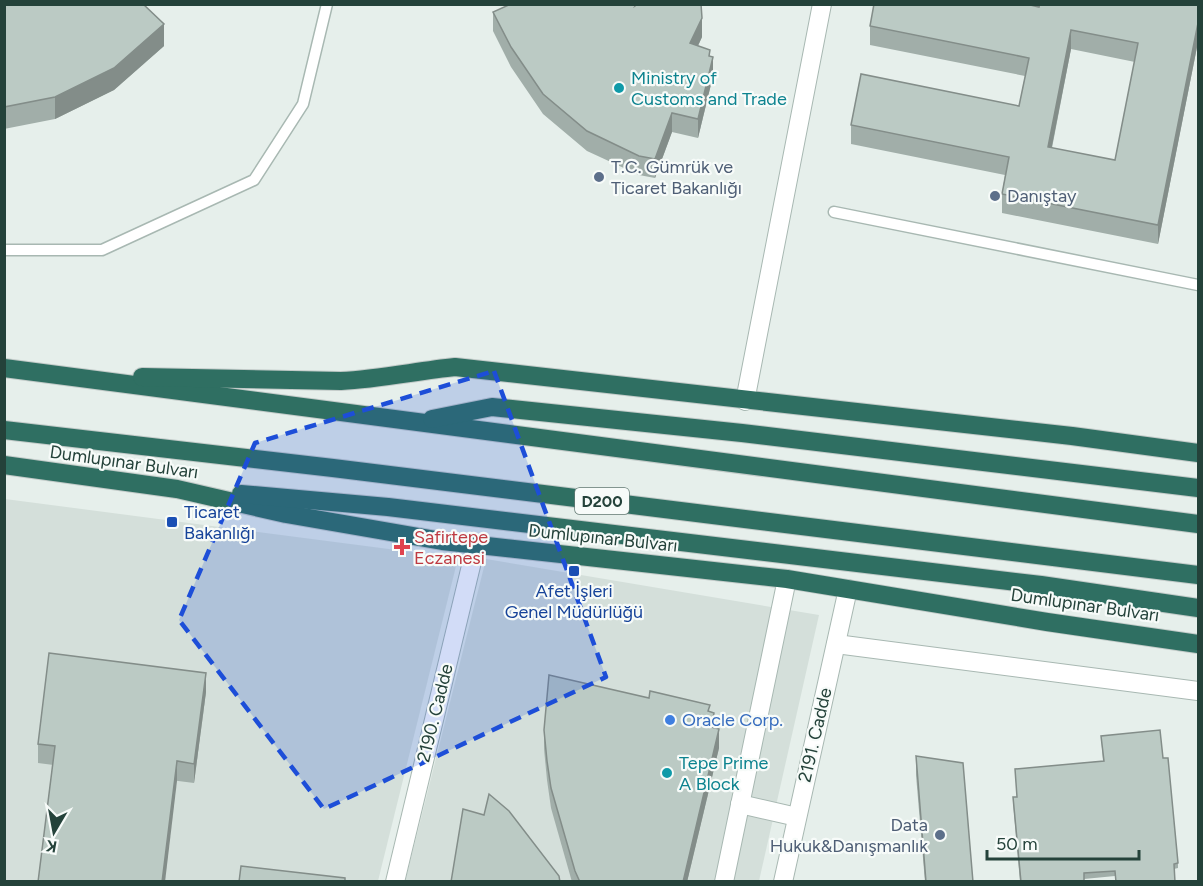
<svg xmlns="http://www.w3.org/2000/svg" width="1203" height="886" viewBox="0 0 1203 886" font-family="Figtree,sans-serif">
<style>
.built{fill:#d4dfda}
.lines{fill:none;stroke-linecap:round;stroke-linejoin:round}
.lane-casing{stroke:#a8b8b2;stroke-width:13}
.street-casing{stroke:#a8b8b2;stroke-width:20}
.highway-casing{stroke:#c2cac8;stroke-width:20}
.lane{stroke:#fff;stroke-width:10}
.street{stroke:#fff;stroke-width:18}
.highway{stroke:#2f6f62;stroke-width:18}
.wall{fill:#a1aea9;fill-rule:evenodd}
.shaded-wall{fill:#838d89}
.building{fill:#bbcac4;stroke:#838d89;stroke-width:1.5;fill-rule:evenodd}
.marked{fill:#1d4ed8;fill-opacity:0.2;stroke:#1d4ed8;stroke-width:4.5;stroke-dasharray:12 8;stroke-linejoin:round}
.culture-dot{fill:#0f9aa8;stroke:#f7fbf9;stroke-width:2}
.service-dot{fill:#5c6f8a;stroke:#f7fbf9;stroke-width:2}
.transit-dot{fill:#1a4fb4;stroke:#f7fbf9;stroke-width:2}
.health-dot{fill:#e0444e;stroke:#f7fbf9;stroke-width:2}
.shop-dot{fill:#3f7fe0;stroke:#f7fbf9;stroke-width:2}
.labels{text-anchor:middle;stroke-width:4.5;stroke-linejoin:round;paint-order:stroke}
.shield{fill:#f7fbf9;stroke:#637a73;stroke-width:1.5}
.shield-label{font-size:16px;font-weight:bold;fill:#24423a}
.culture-label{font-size:18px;fill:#0d838f;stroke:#f7fbf9;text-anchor:start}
.service-label{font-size:18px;fill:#4e5e75;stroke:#f7fbf9;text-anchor:start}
.street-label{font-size:18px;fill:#24423a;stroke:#f7fbf9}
.transit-label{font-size:18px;fill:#164399;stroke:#f7fbf9;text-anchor:start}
.health-label{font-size:18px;fill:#be3a42;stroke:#f7fbf9;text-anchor:start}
.shop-label{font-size:18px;fill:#366cbe;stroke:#f7fbf9;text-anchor:start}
</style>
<rect width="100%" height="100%" fill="#e6efeb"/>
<g class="built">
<polygon points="5,499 458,558 378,881 5,882"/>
<polygon points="486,559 819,615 759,881 405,882"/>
</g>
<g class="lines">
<defs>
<g id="lane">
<polyline points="834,212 1198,285"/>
<polyline points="4,250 102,250 254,180 303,104 327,4"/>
</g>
<g id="street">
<polyline points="745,401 822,4"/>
<polyline points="836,644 1198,691"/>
<polyline points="740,804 797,817"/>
<polyline points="395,882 476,545"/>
<polyline points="724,882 787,579"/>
<polyline points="783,882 848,589"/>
</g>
<g id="highway">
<polyline points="4,368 1198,524"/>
<path d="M142 377 341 381C379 379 417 371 455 367L1072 436 1198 453"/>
<polyline points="432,419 492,407 742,433 1198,488"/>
<polyline points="4,430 333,468 1198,575"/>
<polyline points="4,465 177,489 286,514 442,541 787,579 1047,622 1198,644"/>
<polyline points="241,494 388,507 1041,585 1198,608"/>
</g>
</defs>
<use href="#lane" class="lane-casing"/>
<use href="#street" class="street-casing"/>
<use href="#highway" class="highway-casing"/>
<use href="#lane" class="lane"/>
<use href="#street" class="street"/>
<use href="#highway" class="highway"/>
</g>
<g class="wall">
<polygon points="4,4 164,46 114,90 55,119 4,129"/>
<path d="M1198 4V42L1158 244 1002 213V194L1005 175 851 144V125L1019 106 1025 76 870 45V26L1039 7ZM1071 49 1135 62 1115 160 1052 148Z"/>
<polygon points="493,12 702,37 698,46 710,56 713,76 698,138 672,132 655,178 639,175 587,151 543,114 511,67 493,31"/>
<polygon points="206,692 194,783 38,763 38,744"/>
<polygon points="710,712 719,748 687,882 572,882 551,808 547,780 544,749 544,730"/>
<polygon points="1101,736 1163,758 1178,863 1178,868 1174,869 1175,882 1115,882 1115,876 1084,879 1084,882 1020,882 1013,802 1013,797 1017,797 1015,769 1103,761"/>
<polygon points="916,756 973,882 925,882 916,775"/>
</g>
<g class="shaded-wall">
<polygon points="702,18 702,37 690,62 690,43"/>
<polygon points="1198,23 1198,42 1158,244 1158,225"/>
<polygon points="164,24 164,46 114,90 55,119 55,97"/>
<polygon points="1071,30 1071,49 1048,166 1048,147"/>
<polygon points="713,57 713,76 698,138 698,119"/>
<polygon points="672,113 672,132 655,178 655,159"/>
<polygon points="206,673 206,692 194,783 194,764"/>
<polygon points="714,713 714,732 711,727"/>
<polygon points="719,729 719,748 687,882 683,882"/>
<polygon points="177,761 177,781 165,882 162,882"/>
</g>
<g class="building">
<polygon points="4,4 143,4 164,24 114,68 55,97 4,107"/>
<polygon points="511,4 636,4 635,6 638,4 701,4 702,18 690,43 710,50 709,56 713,57 698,119 672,113 655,159 639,156 587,131 543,94 511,47 493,12"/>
<path d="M874 4H1026L1039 7 1040 4H1198V23L1158 225 1002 194 1009 157 851 125 861 74 1019 106 1029 58 870 26ZM1071 30 1138 43 1115 160 1048 147Z"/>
<polygon points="49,653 206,673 194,764 177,761 162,882 38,882 55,746 38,744"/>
<polygon points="549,675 649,698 650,691 710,705 708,711 714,713 711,727 719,729 683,882 580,882 575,871 551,788 547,761 544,730"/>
<polygon points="1160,730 1163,758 1168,758 1178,863 1174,864 1175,882 1116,882 1115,871 1084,873 1084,882 1021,882 1013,797 1017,797 1015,769 1104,761 1101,736"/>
<polygon points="916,756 963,763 973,882 926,882"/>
<polygon points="489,794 509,811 559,876 560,882 451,882 463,809 484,815"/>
<polygon points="241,866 345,878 345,882 239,882"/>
</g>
<path class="marked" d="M494 371 606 677 324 809 179 620 255 443Z"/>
<g class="culture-dot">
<circle cx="619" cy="88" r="6"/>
<circle cx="667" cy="773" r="6"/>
</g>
<g class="service-dot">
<circle cx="599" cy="177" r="6"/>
<circle cx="995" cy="196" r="6"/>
<circle cx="940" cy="835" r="6"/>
</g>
<g class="transit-dot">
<rect x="166" y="516" width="12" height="12" rx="3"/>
<rect x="568" y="565" width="12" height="12" rx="3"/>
</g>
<path class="health-dot" d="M399 538h6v6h6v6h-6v6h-6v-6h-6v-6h6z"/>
<circle class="shop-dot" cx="670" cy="720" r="6"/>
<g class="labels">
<rect class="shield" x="575" y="488" width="54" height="26" rx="4.5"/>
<g class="shield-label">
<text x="602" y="507">D200</text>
</g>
<g class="culture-label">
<text x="631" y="84">Ministry of<tspan x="631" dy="21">Customs and Trade</tspan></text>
<text x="679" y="769">Tepe Prime<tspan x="679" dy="21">A Block</tspan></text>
</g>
<g class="service-label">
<text x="611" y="173">T.C. Gümrük ve<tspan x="611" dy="21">Ticaret Bakanlığı</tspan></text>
<text x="1007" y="202">Danıştay</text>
<text x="928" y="831" text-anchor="end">Data<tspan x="928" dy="21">Hukuk&amp;Danışmanlık</tspan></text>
</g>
<g class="street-label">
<text transform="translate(124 462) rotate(8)" y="6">Dumlupınar Bulvarı</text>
<text transform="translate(603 538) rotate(6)" y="6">Dumlupınar Bulvarı</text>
<text transform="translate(1085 605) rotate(8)" y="6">Dumlupınar Bulvarı</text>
<text transform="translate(435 713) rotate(-76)" y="6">2190. Cadde</text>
<text transform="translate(815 735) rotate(-77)" y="6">2191. Cadde</text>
</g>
<g class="transit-label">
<text x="184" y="518">Ticaret<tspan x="184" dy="21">Bakanlığı</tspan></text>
<text x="574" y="597" text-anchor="middle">Afet İşleri<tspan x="574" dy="21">Genel Müdürlüğü</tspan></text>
</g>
<g class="health-label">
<text x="414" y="543">Safirtepe<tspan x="414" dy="21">Eczanesi</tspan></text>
</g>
<g class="shop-label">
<text x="682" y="726">Oracle Corp.</text>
</g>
</g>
<rect width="1203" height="886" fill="none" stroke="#24423a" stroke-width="12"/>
<g transform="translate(54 832) rotate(190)" stroke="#f7fbf9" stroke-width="4.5" paint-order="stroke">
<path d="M0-4.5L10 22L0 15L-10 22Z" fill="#24423a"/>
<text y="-9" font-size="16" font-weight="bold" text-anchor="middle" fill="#24423a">K</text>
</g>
<path d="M987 850v9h152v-9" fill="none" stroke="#24423a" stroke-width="3"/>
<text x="996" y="850" font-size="18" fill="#24423a" stroke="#f7fbf9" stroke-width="4.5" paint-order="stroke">50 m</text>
</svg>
